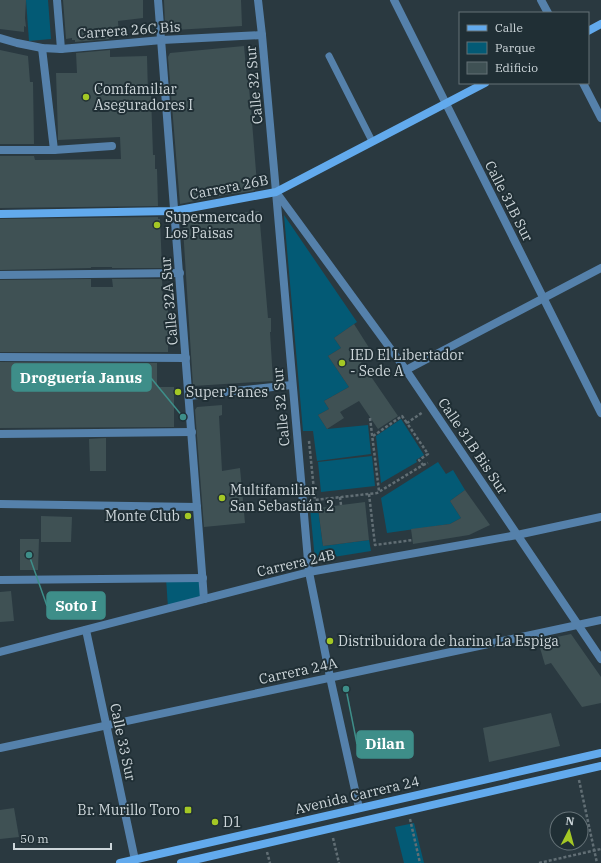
<svg xmlns="http://www.w3.org/2000/svg" width="601" height="863" viewBox="0 0 601 863" font-family="'IBM Plex Serif',serif">
<style>
.green{fill:#035a75}
.building{fill:#3f5154}
.lines{fill:none;stroke-linecap:round;stroke-linejoin:round}
.path{stroke:#616e74;stroke-width:2.5;stroke-dasharray:3 2;stroke-linecap:butt}
.lane{stroke:#5581ab;stroke-width:7}
.street{stroke:#5581ab;stroke-width:8}
.secondary{stroke:#62aaed;stroke-width:8}
.poi-dot{fill:#a4c825;stroke:#202f35;stroke-width:1.5}
.labels{text-anchor:middle;stroke-width:4;stroke-linejoin:round;paint-order:stroke}
.street-label{font-size:14px;fill:#cdd6da;stroke:#202f35}
.poi-label{font-size:14px;fill:#cdd6da;stroke:#202f35;text-anchor:start}
.leader{fill:none;stroke:#3e8e89;stroke-width:1.5}
.callout-dot{fill:#3e8e89;stroke:#202f35;stroke-width:1.5}
.callout{fill:#3e8e89;stroke:#3e8e89;stroke-width:1.5}
.callout-label{font-size:15px;text-anchor:middle;font-weight:bold;fill:#fff}
</style>
<rect width="100%" height="100%" fill="#2a3940"/>
<g class="green">
<polygon points="26,0 48,0 51,39 29,41"/>
<polygon points="284,215 357,322 334,338 341,348 328,356 349,387 324,401 329,409 318,415 327,429 368,425 371,454 317,461 313,431 303,431"/>
<polygon points="401,419 424,455 416,460 417,462 381,483 376,436"/>
<polygon points="372,456 375,486 321,492 318,462"/>
<polygon points="438,462 446,474 453,470 465,490 450,501 461,518 450,524 387,533 381,498"/>
<polygon points="310,508 318,508 323,546 369,540 371,551 315,560"/>
<polygon points="166,578 203,578 204,599 168,608"/>
<polygon points="414,823 424,863 404,863 395,827"/>
</g>
<g class="building">
<polygon points="0,0 26,0 25,18 26,27 24,26 24,32 0,29"/>
<polygon points="63,0 143,0 143,18 118,21 119,35 109,35 109,39 75,42 75,40 72,40 72,38 66,39"/>
<polygon points="164,0 241,0 242,26 175,30 174,24 165,24"/>
<polygon points="244,46 247,78 248,78 251,109 257,184 256,189 253,191 225,195 180,204 168,57 170,53"/>
<polygon points="0,50 28,56 30,82 33,82 34,144 0,144"/>
<polygon points="110,50 110,57 147,56 148,94 151,94 153,155 155,155 155,169 157,169 158,206 0,208 0,156 34,156 35,160 121,159 120,137 58,140 58,134 56,73 77,73 76,53"/>
<polygon points="259,211 268,318 271,318 271,332 270,332 273,381 193,386 183,228 186,224 197,221 233,214"/>
<polygon points="158,217 158,219 160,219 162,268 112,268 112,267 91,267 91,268 0,270 0,219"/>
<polygon points="91,279 91,287 113,287 112,279 162,279 163,302 168,302 168,352 0,352 0,280"/>
<polygon points="354,324 373,354 361,362 398,416 378,429 359,401 340,412 344,418 327,429 318,415 329,409 324,401 349,387 328,356 341,348 334,338"/>
<polygon points="0,362 157,363 157,387 174,387 174,427 0,428"/>
<polygon points="222,405 222,415 219,416 222,471 240,468 245,523 204,527 195,410 197,407"/>
<polygon points="106,438 106,471 90,471 89,439"/>
<polygon points="465,490 490,525 469,535 413,544 411,529 450,524 461,518 450,501"/>
<polygon points="365,502 369,540 323,546 318,508"/>
<polygon points="41,516 72,517 71,542 41,542"/>
<polygon points="20,539 39,539 38,570 20,570"/>
<polygon points="11,591 14,621 0,622 0,592"/>
<polygon points="571,634 601,677 601,703 582,707 551,663 545,665 538,641"/>
<polygon points="551,713 560,746 489,762 483,728"/>
<polygon points="14,808 19,837 0,839 0,810"/>
</g>
<g class="lines">
<g class="path">
<polyline points="370,418 379,491"/>
<polyline points="373,436 402,416 407,423"/>
<polyline points="309,441 315,500 377,493 423,465 419,460 428,454 407,423 423,412"/>
<polyline points="423,465 428,463"/>
<polyline points="369,494 375,545 413,540"/>
<polyline points="340,497 341,505"/>
<polyline points="579,780 597,863"/>
<polyline points="410,819 420,863"/>
<polyline points="333,838 339,863"/>
<polyline points="267,852 270,863"/>
<polyline points="539,863 601,849"/>
</g>
<polyline class="lane" points="329,56 372,141"/>
<g class="street">
<polyline points="57,0 61,49"/>
<polyline points="158,0 204,599"/>
<polyline points="258,0 262,35 276,192 309,572 330,677 359,808"/>
<polyline points="394,0 601,413"/>
<polyline points="541,0 548,13"/>
<polyline points="0,38 17,43 42,48 61,49 162,40 262,35"/>
<polyline points="42,48 54,150"/>
<polyline points="583,83 601,118"/>
<polyline points="0,150 54,150 112,146"/>
<polyline points="276,192 406,370 601,659"/>
<polyline points="0,275 180,273"/>
<polyline points="0,357 186,358"/>
<polyline points="406,370 601,268"/>
<polyline points="189,396 292,385"/>
<polyline points="0,434 192,432"/>
<polyline points="0,504 197,507"/>
<polyline points="0,580 203,578"/>
<polyline points="86,630 135,860"/>
<polyline points="0,652 309,572 517,535 601,517"/>
<polyline points="0,748 601,620"/>
</g>
<g class="secondary">
<polyline points="588,31 601,24"/>
<polyline points="0,214 174,211 276,192 485,83"/>
<polyline points="120,863 601,753"/>
<polyline points="181,863 601,766"/>
</g>
</g>
<g class="poi-dot">
<circle cx="86" cy="97" r="4"/>
<circle cx="157" cy="225" r="4"/>
<circle cx="342" cy="363" r="4"/>
<circle cx="178" cy="392" r="4"/>
<circle cx="222" cy="498" r="4"/>
<circle cx="188" cy="516" r="4"/>
<circle cx="330" cy="641" r="4"/>
<rect x="184" y="806" width="8" height="8" rx="2"/>
<circle cx="215" cy="822" r="4"/>
</g>
<g class="labels">
<g class="street-label">
<text transform="translate(129 30) rotate(-4)" y="5">Carrera 26C Bis</text>
<text transform="translate(254 85) rotate(-95)" y="5">Calle 32 Sur</text>
<text transform="translate(229 187) rotate(-11)" y="5">Carrera 26B</text>
<text transform="translate(509 201) rotate(63)" y="5">Calle 31B Sur</text>
<text transform="translate(169 301) rotate(-95)" y="5">Calle 32A Sur</text>
<text transform="translate(281 407) rotate(-95)" y="5">Calle 32 Sur</text>
<text transform="translate(473 446) rotate(56)" y="5">Calle 31B Bis Sur</text>
<text transform="translate(296 563) rotate(-13)" y="5">Carrera 24B</text>
<text transform="translate(298 671) rotate(-12)" y="5">Carrera 24A</text>
<text transform="translate(123 742) rotate(78)" y="5">Calle 33 Sur</text>
<text transform="translate(357 795) rotate(-13)" y="5">Avenida Carrera 24</text>
</g>
<g class="poi-label">
<text x="94" y="94">Comfamiliar<tspan x="94" dy="16">Aseguradores I</tspan></text>
<text x="165" y="222">Supermercado<tspan x="165" dy="16">Los Paisas</tspan></text>
<text x="350" y="360">IED El Libertador<tspan x="350" dy="16">- Sede A</tspan></text>
<text x="186" y="397">Super Panes</text>
<text x="230" y="495">Multifamiliar<tspan x="230" dy="16">San Sebastián 2</tspan></text>
<text x="180" y="521" text-anchor="end">Monte Club</text>
<text x="338" y="646">Distribuidora de harina La Espiga</text>
<text x="180" y="815" text-anchor="end">Br. Murillo Toro</text>
<text x="223" y="827">D1</text>
</g>
</g>
<path class="leader" d="M183 417L151 378M29 555L47 606M346 689L357 744"/>
<g class="callout-dot">
<circle cx="183" cy="417" r="4"/>
<circle cx="29" cy="555" r="4"/>
<circle cx="346" cy="689" r="4"/>
</g>
<g class="callout">
<rect x="12" y="364" width="139" height="27" rx="4"/>
<rect x="47" y="592" width="58" height="27" rx="4"/>
<rect x="357" y="731" width="56" height="27" rx="4"/>
</g>
<g class="callout-label">
<text x="81" y="383">Droguería Janus</text>
<text x="76" y="611">Soto I</text>
<text x="385" y="749">Dilan</text>
</g>
<rect x="459" y="12" width="130" height="72" fill="#202f35" stroke="#657277"/>
<rect x="467" y="25" width="20" height="6" fill="#62aaed" stroke="#657277"/>
<text x="495" y="32" font-size="12" fill="#cdd6da">Calle</text>
<rect x="467" y="42" width="20" height="12" fill="#035a75" stroke="#657277"/>
<text x="495" y="52" font-size="12" fill="#cdd6da">Parque</text>
<rect x="467" y="62" width="20" height="12" fill="#3f5154" stroke="#657277"/>
<text x="495" y="72" font-size="12" fill="#cdd6da">Edificio</text>
<g transform="translate(569 831) rotate(6)"><circle r="19" fill="#202f35" stroke="#657277"/>
<path d="M0-3L7 15L0 10L-7 15Z" fill="#a4c825"/>
<text y="-6" font-size="11" font-weight="bold" text-anchor="middle" fill="#cdd6da">N</text>
</g>
<path d="M14 843v6h97v-6" fill="none" stroke="#cdd6da" stroke-width="2"/>
<text x="20" y="843" font-size="12" fill="#cdd6da" stroke="#202f35" stroke-width="3" paint-order="stroke">50 m</text>
</svg>
